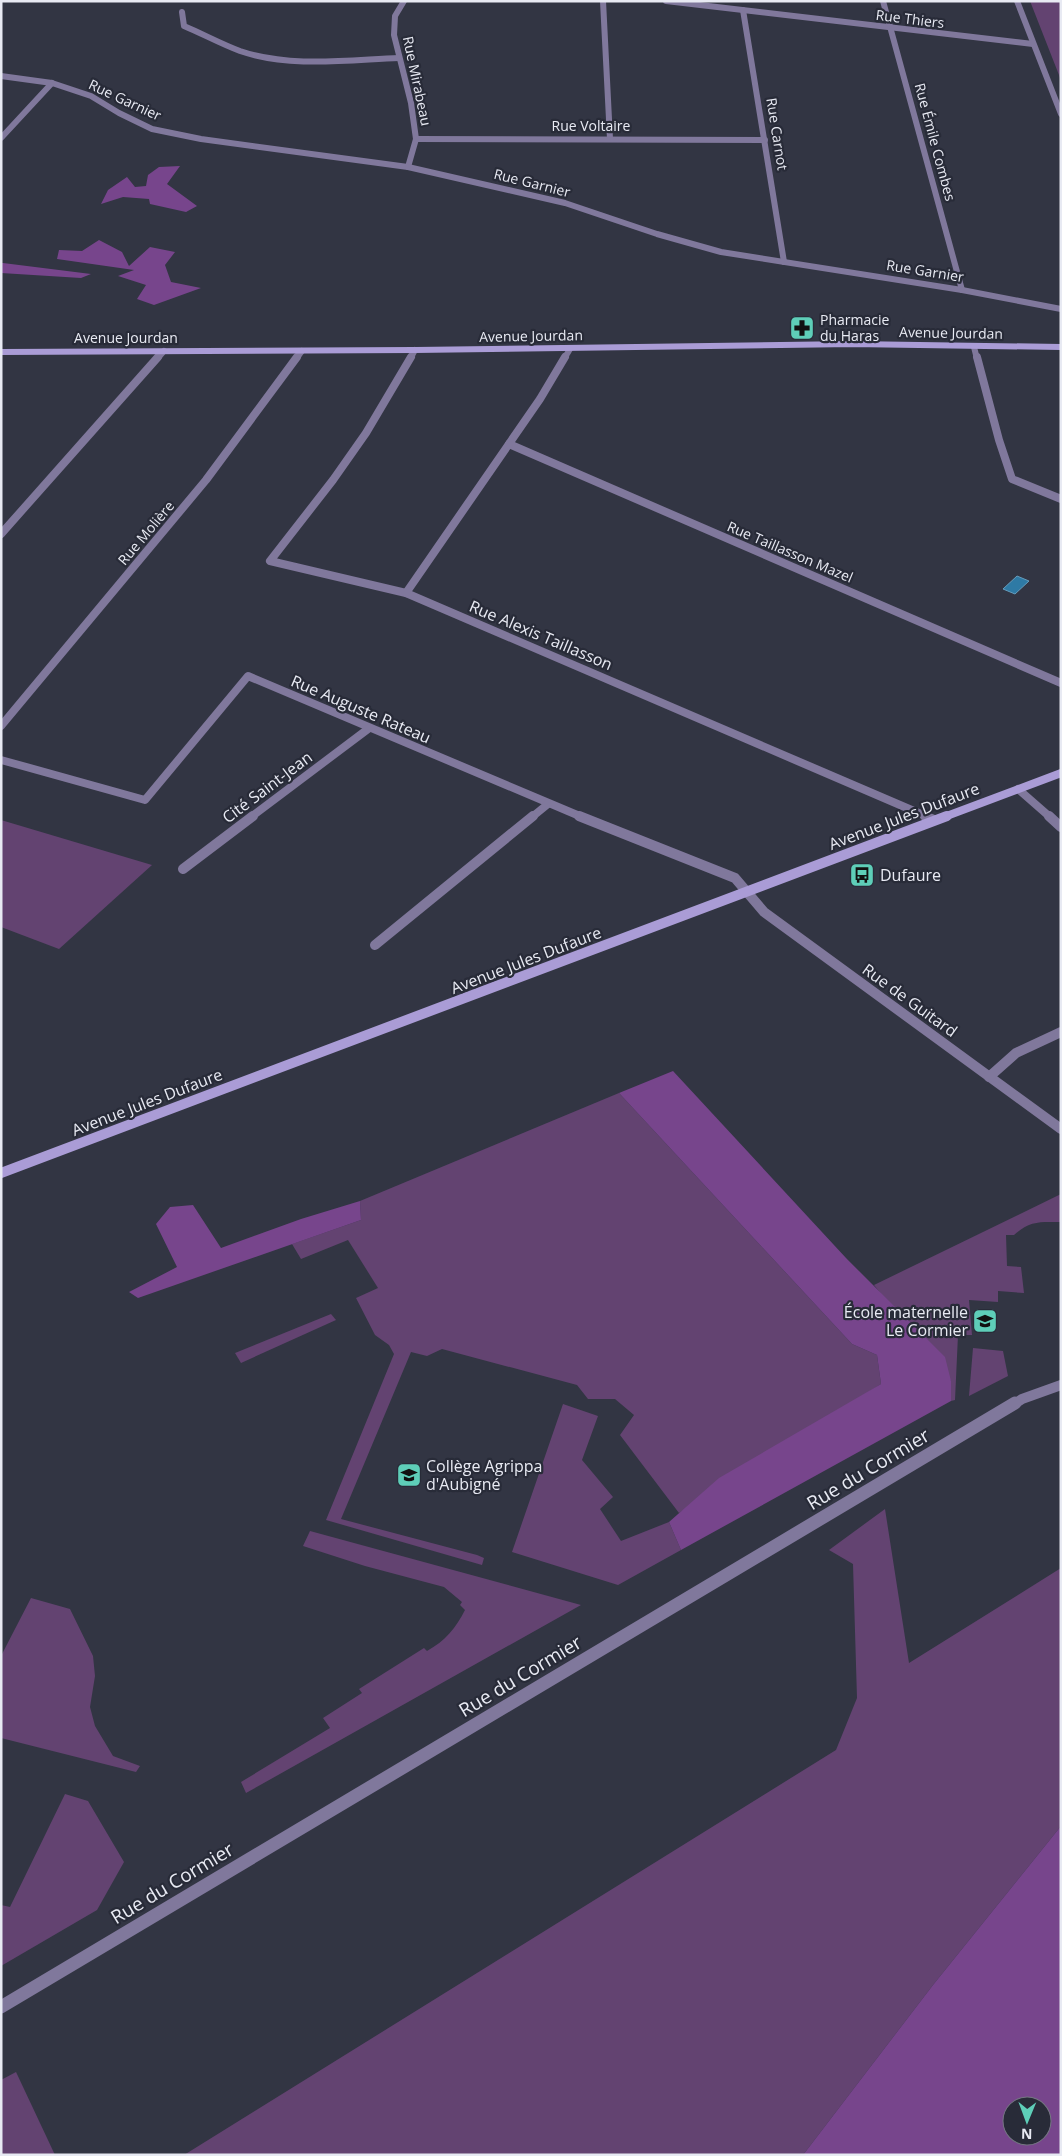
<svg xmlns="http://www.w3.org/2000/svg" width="1062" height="2156" viewBox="0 0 1062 2156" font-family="'Open Sans',sans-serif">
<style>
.green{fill:#634371}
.forest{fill:#77458c;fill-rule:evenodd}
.water{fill:#2e7aa5;stroke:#669cbc}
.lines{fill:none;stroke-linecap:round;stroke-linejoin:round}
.minor-far3{stroke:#80789c;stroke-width:6}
.minor-far2{stroke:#80789c;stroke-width:8}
.minor-far1{stroke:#80789c;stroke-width:10}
.minor{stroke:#80789c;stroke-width:13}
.secondary-far2{stroke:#aa9cd6;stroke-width:6}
.secondary-far1{stroke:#aa9cd6;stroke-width:8}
.secondary{stroke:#aa9cd6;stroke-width:10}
.labels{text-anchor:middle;stroke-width:4.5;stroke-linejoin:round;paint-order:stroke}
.far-street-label{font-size:14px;fill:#e8eaf3;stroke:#282b38}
.far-poi-label{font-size:14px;fill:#e8eaf3;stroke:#282b38;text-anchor:start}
.street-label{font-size:16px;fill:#e8eaf3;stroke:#282b38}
.poi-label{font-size:16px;fill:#e8eaf3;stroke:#282b38;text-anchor:start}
.near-street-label{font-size:19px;fill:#e8eaf3;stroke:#282b38}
</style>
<rect width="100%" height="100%" fill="#323543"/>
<g class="green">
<polygon points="1030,1 1061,1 1061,81 1059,75"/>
<polygon points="1,820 152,865 59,949 1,927"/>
<polygon points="619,1093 852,1344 877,1355 881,1384 679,1513 620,1435 634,1415 615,1399 588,1399 577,1385 442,1349 427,1356 411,1352 341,1519 477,1555 484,1558 482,1565 326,1520 394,1354 389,1345 375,1335 356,1298 378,1288 348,1240 301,1259 292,1244 361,1220 360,1201"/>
<path d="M1061 1194V1222C1041 1222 1030 1220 1014 1235H1006L1007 1266 1021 1267 1024 1293 998 1291V1302L969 1300 972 1335H958L955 1400 951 1401V1381L874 1285Z"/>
<polygon points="331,1314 336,1320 241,1363 235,1353"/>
<polygon points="973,1348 1003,1351 1008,1376 969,1396"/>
<polygon points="563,1404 598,1416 582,1460 613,1497 600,1509 621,1541 669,1522 681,1550 618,1585 512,1552"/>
<polygon points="885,1509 909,1663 1061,1568 1061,1826 933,1985 803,2155 184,2155 836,1750 857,1698 853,1564 829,1550"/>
<path d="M310 1531 581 1605 246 1793 241 1782 330 1728 323 1718 362 1693 359 1689 424 1648 427 1651C445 1641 456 1628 465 1610L460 1605 462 1602 444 1587 365 1566 303 1546Z"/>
<polygon points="31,1598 70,1609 93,1656 95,1676 90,1707 95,1726 113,1756 140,1766 136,1772 1,1738 1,1656"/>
<polygon points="65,1794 88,1801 124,1862 97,1910 1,1966 1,1905 10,1907"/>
<polygon points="16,2072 55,2155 1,2155 1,2080"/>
</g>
<g class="forest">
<polygon points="180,166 167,184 197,206 186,212 150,204 149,199 123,197 101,204 108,190 127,177 135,187 146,186 148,175 159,167"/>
<polygon points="99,240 122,252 129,266 150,247 175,252 165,265 171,282 201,288 154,305 137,299 146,285 118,276 134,270 57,259 59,250 82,251"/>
<polygon points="1,263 3,263 91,274 81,278 1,273"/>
<polygon points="673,1071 846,1258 945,1357 951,1381 951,1401 681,1550 669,1522 719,1478 881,1384 877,1355 852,1344 619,1093"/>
<polygon points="360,1201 361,1220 138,1298 129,1292 177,1267 156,1224 170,1207 193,1205 221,1248 301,1219"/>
<path d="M1061 1826V2155H803L933 1985ZM1012 2106H1042V2136H1012Z"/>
</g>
<polygon class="water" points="1017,576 1029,581 1015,594 1003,589"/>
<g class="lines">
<g class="minor-far3">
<polyline points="404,1 395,16 394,35 411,103 416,139 408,167"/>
<polyline points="603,1 610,139"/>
<polyline points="666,1 1033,44"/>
<polyline points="883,1 962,290"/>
<polyline points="1017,1 1061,114"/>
<polyline points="743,10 784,262"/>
<path d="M182 12 184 26C203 34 221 44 240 51 290 68 347 60 399 58"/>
<polyline points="1,76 52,83 91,96 119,113 152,129 201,139 408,167 565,203 657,234 721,252 962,290 1061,309"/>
<polyline points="1,138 52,83"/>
<polyline points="416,139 765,140"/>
<polyline points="974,347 977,359"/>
<polyline points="157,359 164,351"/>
<polyline points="296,359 302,351"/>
<polyline points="410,359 415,350"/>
<polyline points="564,359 570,349"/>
</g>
<g class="minor-far2">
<polyline points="411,357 366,433 333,480 270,561 406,593 928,817"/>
<polyline points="977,357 999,440 1012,479 1061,499"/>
<polyline points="509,444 1061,683"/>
<polyline points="1,534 158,357"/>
<polyline points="406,593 540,399 565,357"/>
<polyline points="1,726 206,480 297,357"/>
<polyline points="1,760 145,800 248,676 582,817"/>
<polyline points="1018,789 1050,817"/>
<polyline points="251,817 368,729"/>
<polyline points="532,817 548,804"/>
</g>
<g class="minor-far1">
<polyline points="579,816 735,878 764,912 1061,1129"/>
<polyline points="925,816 934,820"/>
<polyline points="1049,816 1061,827"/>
<polyline points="183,869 253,816"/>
<polyline points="375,945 533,816"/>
<polyline points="989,1077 1016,1053 1061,1032"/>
<polyline points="1013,1405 1022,1399 1061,1385"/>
</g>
<polyline class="minor" points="1,2007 1015,1403"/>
<polyline class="secondary-far2" points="1,352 415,350 853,344 1061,347"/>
<polyline class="secondary-far1" points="944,817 1061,773"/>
<polyline class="secondary" points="1,1173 947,816"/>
</g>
<defs>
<symbol id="pharmacy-square" viewBox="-11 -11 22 22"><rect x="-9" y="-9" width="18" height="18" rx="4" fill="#5eceb8" stroke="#282b38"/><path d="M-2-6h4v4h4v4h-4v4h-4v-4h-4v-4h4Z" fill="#111"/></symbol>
<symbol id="bus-square" viewBox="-11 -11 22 22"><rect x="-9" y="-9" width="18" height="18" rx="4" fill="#5eceb8" stroke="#282b38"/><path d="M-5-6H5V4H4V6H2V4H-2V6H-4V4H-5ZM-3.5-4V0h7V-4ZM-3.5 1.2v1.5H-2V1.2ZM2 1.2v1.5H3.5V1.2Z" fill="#111"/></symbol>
<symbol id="school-square" viewBox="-11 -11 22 22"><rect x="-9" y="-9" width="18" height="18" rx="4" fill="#5eceb8" stroke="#282b38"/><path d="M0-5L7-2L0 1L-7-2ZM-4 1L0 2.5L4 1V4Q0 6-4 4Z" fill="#111"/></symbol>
</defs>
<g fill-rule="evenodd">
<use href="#pharmacy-square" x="788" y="314" width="28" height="28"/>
<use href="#bus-square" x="848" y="861" width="28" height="28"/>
<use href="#school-square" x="971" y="1307" width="28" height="28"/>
<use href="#school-square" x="395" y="1461" width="28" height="28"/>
</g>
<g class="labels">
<g class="far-street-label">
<text transform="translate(910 19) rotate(7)" y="5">Rue Thiers</text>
<text transform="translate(417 81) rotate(78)" y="5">Rue Mirabeau</text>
<text transform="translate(125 100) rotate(25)" y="5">Rue Garnier</text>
<text x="591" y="131">Rue Voltaire</text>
<text transform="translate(777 134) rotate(81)" y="5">Rue Carnot</text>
<text transform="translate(935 142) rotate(75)" y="5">Rue Émile Combes</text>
<text transform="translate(532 183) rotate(14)" y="5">Rue Garnier</text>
<text transform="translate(925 271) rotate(9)" y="5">Rue Garnier</text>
<text transform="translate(951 333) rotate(1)" y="5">Avenue Jourdan</text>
<text transform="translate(531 336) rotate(-1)" y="5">Avenue Jourdan</text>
<text x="126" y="343">Avenue Jourdan</text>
<text transform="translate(146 533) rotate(-50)" y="5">Rue Molière</text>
<text transform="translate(790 552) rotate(23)" y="5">Rue Taillasson Mazel</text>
</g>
<g class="far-poi-label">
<text x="820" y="325">Pharmacie<tspan x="820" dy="16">du Haras</tspan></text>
</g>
<g class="street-label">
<text transform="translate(541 635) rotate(23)" y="6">Rue Alexis Taillasson</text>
<text transform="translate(361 709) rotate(23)" y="6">Rue Auguste Rateau</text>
<text transform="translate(267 787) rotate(-37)" y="6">Cité Saint-Jean</text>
<text transform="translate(904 816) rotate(-21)" y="6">Avenue Jules Dufaure</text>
<text transform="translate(526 960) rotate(-21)" y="6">Avenue Jules Dufaure</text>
<text transform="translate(910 1000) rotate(36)" y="6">Rue de Guitard</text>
<text transform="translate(147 1102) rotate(-21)" y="6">Avenue Jules Dufaure</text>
</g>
<g class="poi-label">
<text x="880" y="881">Dufaure</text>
<text x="968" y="1318" text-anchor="end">École maternelle<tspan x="968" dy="18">Le Cormier</tspan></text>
<text x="426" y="1472">Collège Agrippa<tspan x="426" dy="18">d'Aubigné</tspan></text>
</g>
<g class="near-street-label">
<text transform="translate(868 1469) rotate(-31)" y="7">Rue du Cormier</text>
<text transform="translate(520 1676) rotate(-31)" y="7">Rue du Cormier</text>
<text transform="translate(172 1883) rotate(-31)" y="7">Rue du Cormier</text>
</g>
</g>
<rect width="1062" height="2156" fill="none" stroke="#e8eaf3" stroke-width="5"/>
<g transform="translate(1027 2121) rotate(181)"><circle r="24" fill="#282b38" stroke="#757783"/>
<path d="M0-4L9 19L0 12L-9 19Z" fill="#5eceb8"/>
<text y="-8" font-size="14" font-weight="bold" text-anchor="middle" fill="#e8eaf3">N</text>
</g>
</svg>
